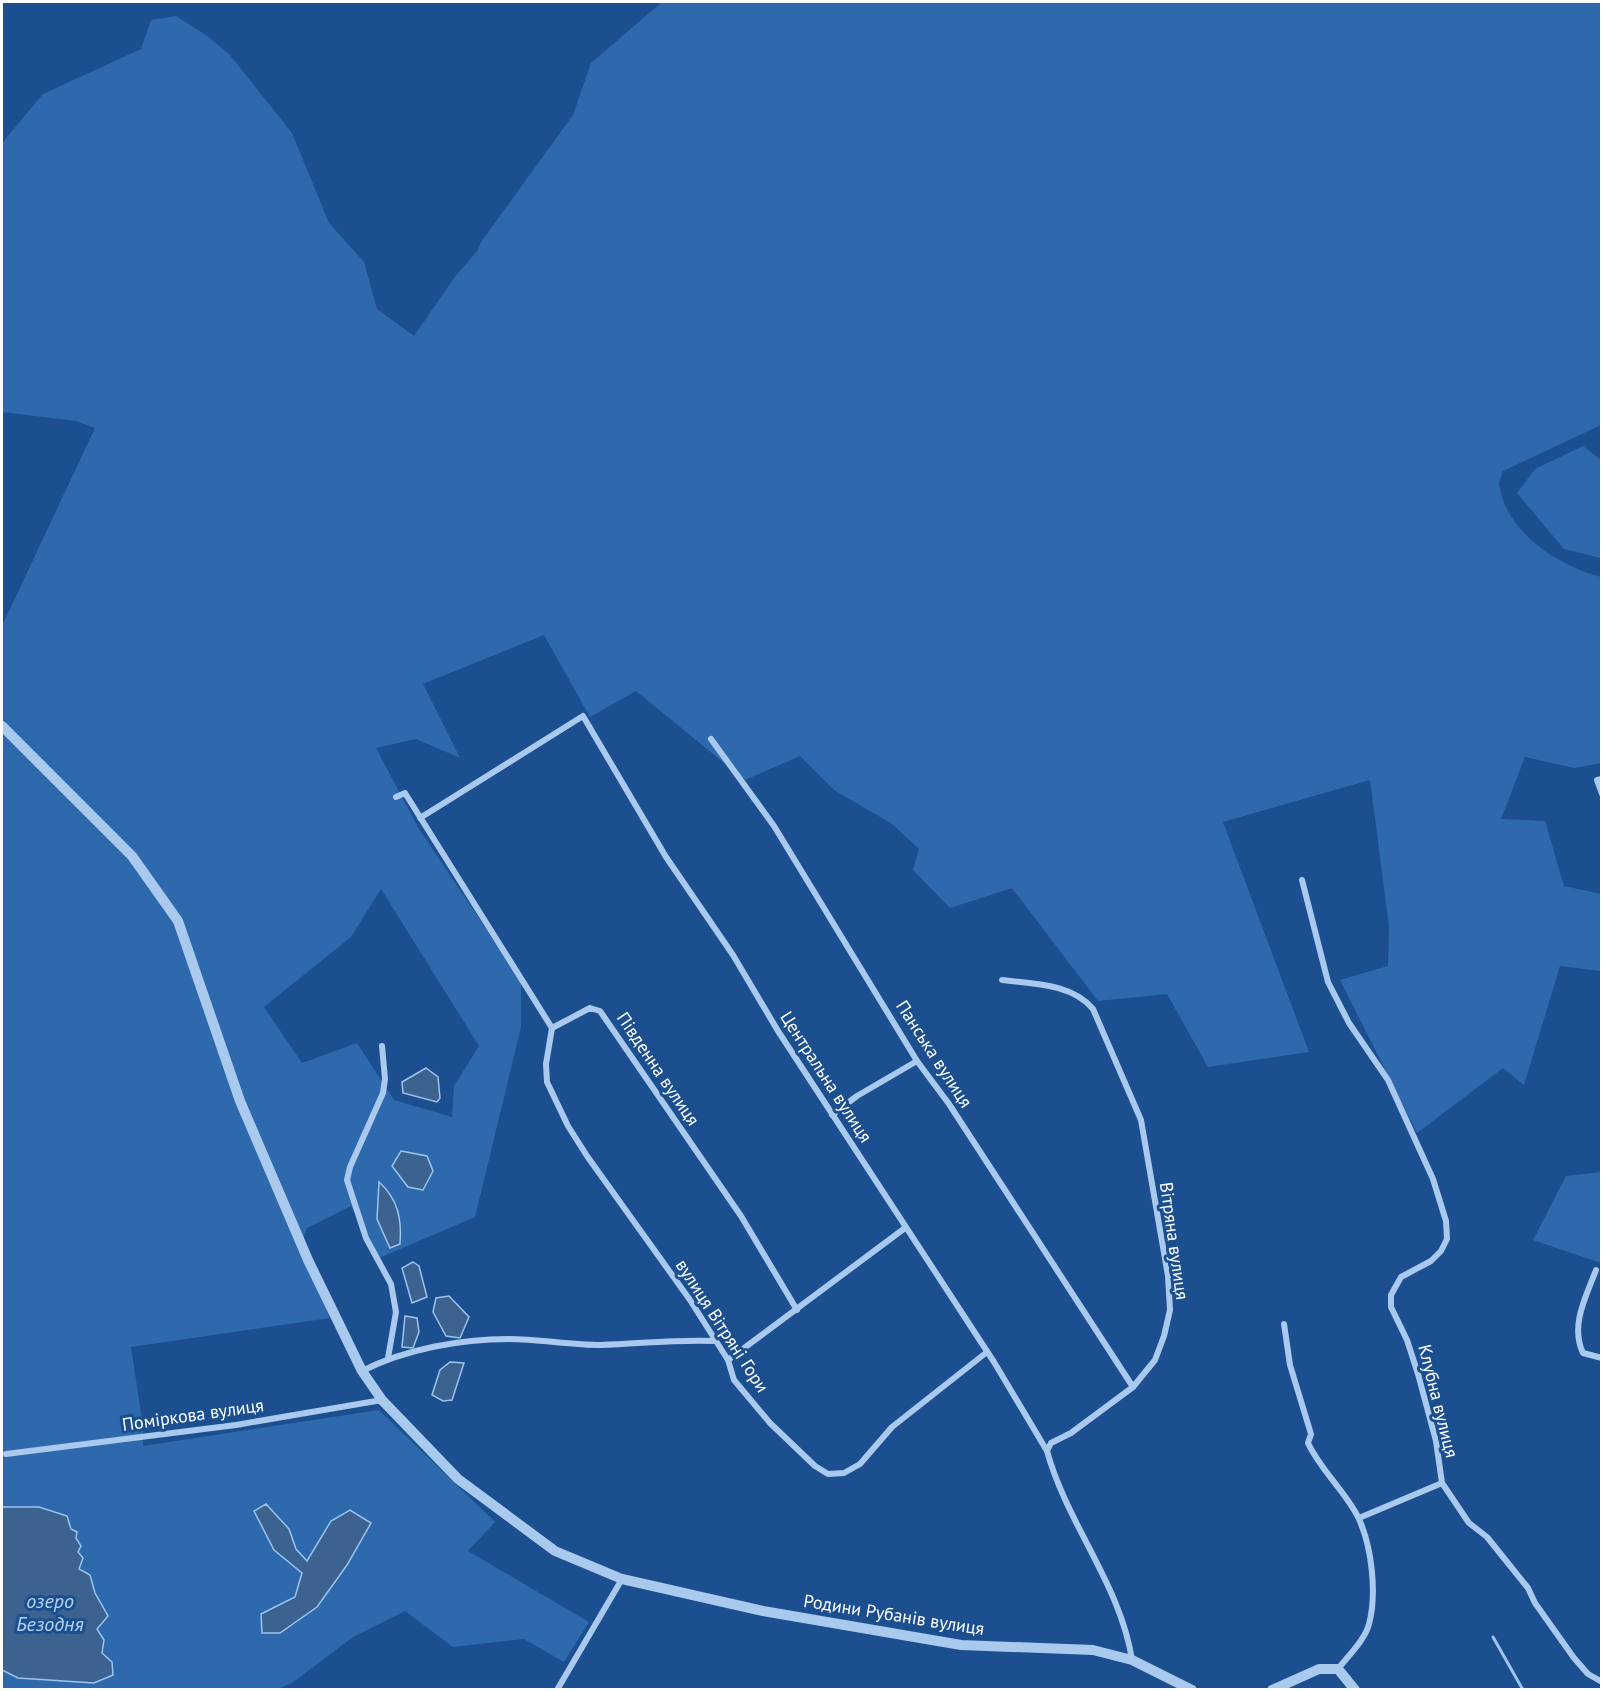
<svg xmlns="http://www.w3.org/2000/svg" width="1603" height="1691" viewBox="0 0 1603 1691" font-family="'PT Sans',sans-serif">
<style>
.green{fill:#2e69ad;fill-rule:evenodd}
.water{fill:#3c6290;stroke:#9cc4f0;stroke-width:1.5}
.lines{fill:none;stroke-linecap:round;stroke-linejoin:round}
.stream{stroke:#9cc4f0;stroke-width:3}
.minor{stroke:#a9c9ee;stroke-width:6}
.tertiary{stroke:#a9c9ee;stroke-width:10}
.labels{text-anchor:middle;stroke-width:6;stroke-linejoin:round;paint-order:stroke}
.street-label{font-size:18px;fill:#fff;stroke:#1b4f8f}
.water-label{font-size:20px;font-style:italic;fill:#b5d3f5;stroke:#1b4f8f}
</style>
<rect width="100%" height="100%" fill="#1b4f8f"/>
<g class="green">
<path d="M662 2H1601V425L1503 471 1499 483C1505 532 1557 565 1601 577V763L1574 768 1525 757 1501 819 1545 821 1564 886 1601 894V971L1560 966 1524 1085 1503 1068 1417 1133 1340 980 1388 966 1389 927 1370 780 1223 822 1309 1052 1208 1067 1167 994 1098 1001 1012 888 950 908 913 870 919 849 892 824 834 790 800 756 745 780 636 691 590 717 544 635 423 684 460 758 416 739 376 748 419 829 521 981V1027L475 1217 379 1258 351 1206 307 1228 301 1245 330 1318 131 1347 143 1426V1446L379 1410 495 1522 468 1551 589 1622 564 1662 524 1639 453 1647 405 1611 353 1637 292 1683 278 1689H2V1670L18 1678 94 1683 113 1675 101 1653 104 1640 97 1629 108 1616 95 1593 90 1575 79 1569 76 1538 67 1516 39 1507H2V626L95 428 76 421 2 412V143L43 94 141 49 151 20 176 16 206 35 229 54 292 133 329 223 364 262 377 309 414 336 454 278 478 250 481 242 573 115 591 63ZM381 889 479 1046 454 1086 452 1117 394 1100 357 1043 302 1063 264 1007 351 937Z"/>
<polygon points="1583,446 1601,460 1601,558 1564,549 1517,493 1535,469"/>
<polygon points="1601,1172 1601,1263 1533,1240 1566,1176"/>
</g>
<g class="water">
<polygon points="426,1068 438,1077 440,1098 437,1102 403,1093 402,1082"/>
<polygon points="401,1151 427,1156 433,1171 423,1190 408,1187 392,1166"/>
<path d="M379 1182C398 1199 402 1219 400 1244L390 1248 377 1219Z"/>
<polygon points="413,1262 419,1266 427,1297 412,1303 402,1268"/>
<polygon points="449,1296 469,1317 460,1338 446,1336 433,1312 436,1298"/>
<polygon points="405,1316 417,1318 419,1332 413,1348 402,1347"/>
<polygon points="450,1362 464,1363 452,1400 443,1401 432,1395 440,1370"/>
<polygon points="266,1504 289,1529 296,1549 307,1561 331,1521 350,1510 371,1523 347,1565 317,1607 280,1633 262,1633 261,1614 295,1597 302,1573 274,1550 254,1511"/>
<polygon points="2,1507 39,1507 67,1516 71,1529 77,1532 76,1538 81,1546 78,1552 83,1558 79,1569 90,1575 95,1593 108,1616 97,1629 104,1640 102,1653 112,1662 113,1675 94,1683 18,1678 2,1670"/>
</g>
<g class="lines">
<polyline class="stream" points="1493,1637 1523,1690"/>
<g class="minor">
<polyline points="711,739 774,826 917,1061 949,1104 1133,1387"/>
<polyline points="1602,779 1597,780 1602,794"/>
<polyline points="396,797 405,793 552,1028"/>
<polyline points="420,818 583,716 666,857 733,955 778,1031 994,1362 1047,1451"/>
<polyline points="1302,880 1328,982 1349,1023 1388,1080 1433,1179 1446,1221 1447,1239 1441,1251 1431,1261 1401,1277 1391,1295 1391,1307 1407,1340 1418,1374 1436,1441 1442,1483 1469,1523 1487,1537 1528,1588 1535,1603 1574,1658 1588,1674 1602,1682"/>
<path d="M1002 980C1032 984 1072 983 1093 1009L1141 1120 1168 1276 1170 1310 1164 1336 1155 1360 1133 1387 1071 1433 1051 1443 1047 1451C1067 1524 1121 1586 1132 1660"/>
<polyline points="552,1028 546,1064 547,1082 568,1126 587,1156 690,1300 728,1360 734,1380 770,1423 815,1466 828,1474 844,1473 860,1464 892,1427 987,1352"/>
<polyline points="552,1028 590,1008 600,1011 741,1216 797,1310"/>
<polyline points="382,1046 385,1079 383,1093 350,1167 347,1180 366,1238 391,1284 396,1312 388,1358"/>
<polyline points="832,1115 857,1096 917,1061"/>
<path d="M1596 1270C1586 1297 1570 1325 1583 1353L1602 1358"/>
<path d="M1284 1324 1290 1365 1311 1434 1308 1443C1321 1471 1347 1493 1359 1519 1372 1548 1377 1594 1369 1624 1365 1640 1348 1656 1338 1669"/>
<polyline points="728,1360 905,1228"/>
<path d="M362 1371C405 1349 461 1339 509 1339 539 1339 570 1345 601 1345 639 1344 676 1339 715 1341"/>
<polyline points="6,1454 236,1425 382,1400"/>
<polyline points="1359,1518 1442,1483"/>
<polyline points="557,1690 622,1579"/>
</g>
<g class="tertiary">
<polyline points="2,726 132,856 178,921 240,1101 308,1260 362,1371 382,1400 458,1479 555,1551 622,1579 763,1611 961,1645 1093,1650 1132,1660 1192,1690"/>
<polyline points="1272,1690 1319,1669 1338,1669 1355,1690"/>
</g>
</g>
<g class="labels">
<g class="street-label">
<text transform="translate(934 1054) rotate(57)" y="6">Панська вулиця</text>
<text transform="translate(658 1069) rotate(56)" y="6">Південна вулиця</text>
<text transform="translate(826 1077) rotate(57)" y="6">Центральна вулиця</text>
<text transform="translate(1174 1241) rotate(82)" y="6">Вітряна вулиця</text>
<text transform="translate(722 1326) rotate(57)" y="6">вулиця Вітряні Гори</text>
<text transform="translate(1438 1401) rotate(76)" y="6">Клубна вулиця</text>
<text transform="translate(193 1415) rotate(-8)" y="6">Поміркова вулиця</text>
<text transform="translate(894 1615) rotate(9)" y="6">Родини Рубанів вулиця</text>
</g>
<g class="water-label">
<text x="50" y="1608">озеро<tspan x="50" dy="23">Безодня</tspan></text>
</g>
</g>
<rect width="1603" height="1691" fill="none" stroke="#ffffff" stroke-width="6"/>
</svg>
